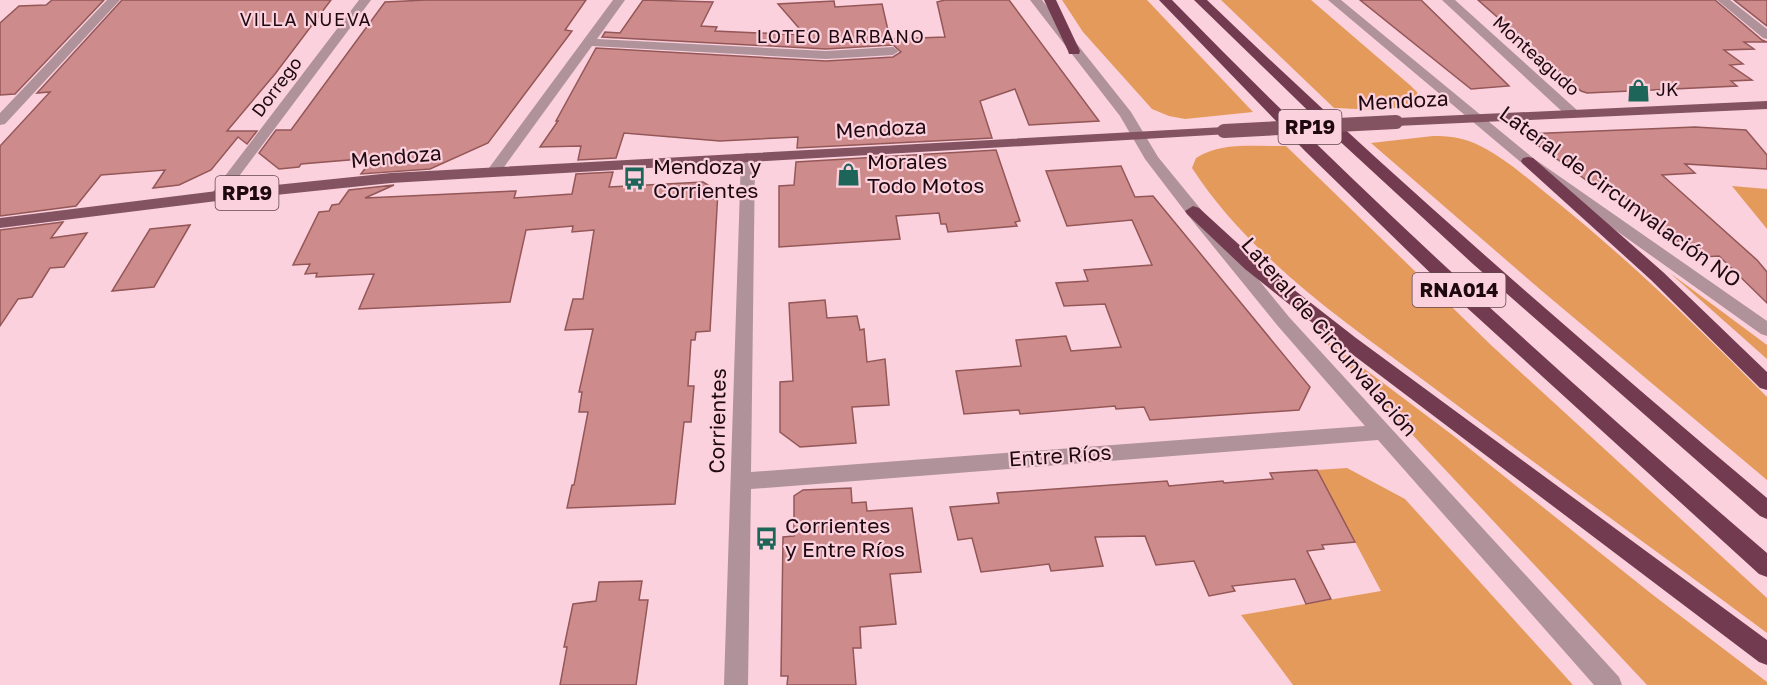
<svg xmlns="http://www.w3.org/2000/svg" width="1767" height="685" viewBox="0 0 1767 685" font-family="'Golos Text',sans-serif">
<style>
.green{fill:#e49a5b}
.building{fill:#ce8b8b;stroke:#945758;stroke-width:1.5}
.lines{fill:none;stroke-linecap:round;stroke-linejoin:round}
.minor{fill:#af929a;fill-rule:evenodd}
.major{fill:#845362;fill-rule:evenodd}
.highway{fill:#733b4f;fill-rule:evenodd}
.major-bridge{stroke:#845362;stroke-width:14}
.labels{text-anchor:middle;stroke-width:4.5;stroke-linejoin:round;paint-order:stroke}
.far-neighbourhood-label{font-size:18px;letter-spacing:1.5px;fill:#1f0911;stroke:#fbd1dd}
.far-street-label{font-size:18px;fill:#1f0911;stroke:#fbd1dd}
.far-poi-label{font-size:18px;fill:#1f0911;stroke:#fbd1dd;text-anchor:start}
.shield{fill:#fbd1dd;stroke:#61454e;stroke-width:1.5}
.shield-label{font-size:20px;font-weight:bold;fill:#1f0911}
.street-label{font-size:21px;fill:#1f0911;stroke:#fbd1dd}
.poi-label{font-size:21px;fill:#1f0911;stroke:#fbd1dd;text-anchor:start}
</style>
<rect width="100%" height="100%" fill="#fbd1dd"/>
<g class="green">
<polygon points="1062,0 1147,0 1253,112 1185,119 1169,116 1152,109 1083,32"/>
<path d="M1221 0H1311L1411 86 1417 92 1418 97C1406 115 1354 108 1334 108Z"/>
<path d="M1433 136C1448 136 1460 137 1474 143 1502 155 1528 179 1552 198 1628 259 1699 328 1767 397V480L1542 291 1371 143Z"/>
<path d="M1286 146 1492 346 1767 598V633C1654 549 1539 467 1426 382 1342 320 1250 257 1192 168L1196 158C1222 141 1256 147 1286 146Z"/>
<polygon points="1732,186 1767,189 1767,229"/>
<polygon points="1670,273 1767,345 1767,359"/>
<polygon points="1318,334 1455,437 1653,595 1767,682 1767,685 1647,685"/>
<polygon points="1347,468 1405,499 1573,685 1293,685 1241,615 1381,591 1317,470"/>
</g>
<g class="building">
<polygon points="52,0 104,0 15,94 0,95 0,23 19,6 46,5"/>
<polygon points="122,0 331,0 275,74 227,131 257,131 247,144 238,137 211,170 179,185 153,188 165,170 101,175 76,206 0,216 0,146 50,92 37,93"/>
<polygon points="426,0 586,0 565,30 572,31 488,143 430,169 361,174 373,158 301,164 299,167 279,169 259,153 276,130 291,130 385,2"/>
<polygon points="643,0 713,2 701,26 717,27 715,31 805,35 778,4 834,1 835,7 882,4 890,39 945,37 937,2 945,0 1009,0 1099,121 1029,125 1015,89 980,101 992,138 797,148 798,137 720,141 624,133 616,158 578,160 581,146 540,147 558,121 556,121 596,48 826,61 893,57 901,52 893,45 826,49 602,37 605,32 620,33"/>
<polygon points="1360,0 1421,0 1509,86 1471,89"/>
<polygon points="1478,0 1715,0 1762,40 1767,42 1744,42 1754,49 1724,50 1743,64 1730,65 1752,80 1731,81 1737,86 1587,93 1581,91"/>
<polygon points="1734,0 1767,0 1767,26"/>
<polygon points="1695,127 1746,130 1767,155 1767,169 1685,164 1695,173 1662,175 1757,260 1767,272 1767,303 1719,256 1703,257 1688,241 1674,241 1664,230 1658,230 1616,189 1606,190 1601,184 1593,185 1522,134"/>
<polygon points="996,150 1020,221 1015,222 1017,226 948,232 946,224 941,224 939,213 896,216 900,239 779,247 779,186 794,185 796,162"/>
<polygon points="1121,166 1135,197 1153,196 1310,387 1299,410 1150,420 1144,407 1116,409 1115,406 1020,414 1019,410 964,414 956,371 1021,366 1016,340 1066,336 1071,351 1121,347 1105,304 1064,306 1056,283 1088,281 1084,270 1152,265 1132,220 1067,226 1046,171"/>
<polygon points="613,172 609,187 703,182 718,191 710,331 696,332 695,340 691,340 688,386 694,386 691,422 684,422 675,504 567,508 572,485 574,485 588,412 579,412 582,392 579,392 593,329 565,330 573,299 583,299 594,230 572,232 573,226 526,230 510,302 359,309 374,274 316,277 317,273 305,274 310,264 293,265 319,212 329,211 332,205 339,204 349,190 394,185 365,198 516,191 514,198 572,194 576,174"/>
<polygon points="63,222 51,238 87,233 64,267 50,268 32,297 18,299 0,326 0,230"/>
<polygon points="190,225 154,287 112,291 150,229"/>
<polygon points="825,300 827,318 857,316 860,330 864,329 867,362 885,359 889,405 852,407 856,443 800,447 780,432 780,382 793,381 789,303"/>
<polygon points="1317,470 1355,542 1322,545 1324,549 1307,551 1331,599 1306,604 1295,579 1232,586 1235,591 1209,596 1194,561 1156,565 1145,536 1095,537 1103,566 1051,571 1049,564 981,572 972,538 958,540 950,507 999,503 997,493 1167,481 1169,486 1223,481 1224,483 1273,479 1270,473"/>
<polygon points="851,488 852,503 866,502 867,511 912,508 921,572 890,574 896,624 860,627 861,648 853,648 856,685 787,685 788,676 781,676 783,537 794,536 794,496 803,490"/>
<polygon points="642,581 639,600 648,600 636,685 560,685 567,647 564,647 573,604 596,601 599,582"/>
</g>
<g class="lines">
<g class="minor">
<polygon points="107,0 120,0 5,124 0,125 0,113"/>
<polygon points="359,0 371,0 222,199 212,199 209,196 212,193"/>
<polygon points="613,0 625,0 597,39 826,51 893,47 899,51 893,55 826,59 592,46 499,174 489,174 487,171 489,168"/>
<polygon points="1030,0 1042,0 1131,112 1158,157 1289,317 1619,677 1622,685 1594,685 1378,440 751,489 748,685 724,685 741,157 743,154 748,153 755,157 751,472 1365,426 1277,325 1187,214 1145,159 1120,116"/>
<polygon points="1328,0 1341,0 1533,158 1767,321 1767,336 1761,334 1523,164"/>
<polygon points="1442,0 1455,0 1578,111 1580,114 1578,117 1568,117"/>
<polygon points="1717,0 1730,0 1767,29 1767,39 1763,38"/>
</g>
<g class="major">
<polygon points="1767,101 1767,109 1396,126 1389,122 1396,118"/>
<polygon points="1224,127 1229,128 1231,131 1229,134 391,183 217,201 0,228 0,218 217,191 391,173"/>
</g>
<g class="highway">
<polygon points="1044,0 1056,0 1080,51 1079,54 1069,54 1068,51"/>
<path d="M1159 0H1172C1361 194 1561 376 1767 553V577L1759 574 1453 295 1305 151Z"/>
<path d="M1194 0H1207C1387 173 1576 337 1767 498V519L1760 516 1473 264 1333 135Z"/>
<polygon points="1528,157 1533,158 1663,272 1767,372 1767,390 1760,388 1651,280 1523,164 1521,161 1523,158"/>
<polygon points="1193,206 1199,208 1257,261 1356,338 1767,640 1767,665 1759,662 1344,348 1245,269 1187,214 1185,211"/>
</g>
<polyline class="major-bridge" points="1224,131 1396,122"/>
</g>
<defs>
<symbol id="shop-bare" viewBox="-9 -9 18 18"><path d="M-5-2.5h2.3a2.7 3.5 0 0 1 5.4 0H5L5.5 6h-11ZM-1.5-2.5h3a1.5 2.3 0 0 0-3 0Z" fill="#1e6559" stroke="#fbd1dd" stroke-width="2.5" paint-order="stroke"/></symbol>
<symbol id="bus-bare" viewBox="-9 -9 18 18"><path d="M-5-6H5V4H4V6H2V4H-2V6H-4V4H-5ZM-3.5-4V0h7V-4ZM-3.5 1.2v1.5H-2V1.2ZM2 1.2v1.5H3.5V1.2Z" fill="#1e6559" stroke="#fbd1dd" stroke-width="2.5" paint-order="stroke"/></symbol>
</defs>
<g fill-rule="evenodd">
<use href="#shop-bare" x="1622" y="74" width="33" height="33"/>
<use href="#shop-bare" x="832" y="158" width="33" height="33"/>
<use href="#bus-bare" x="618" y="162" width="33" height="33"/>
<use href="#bus-bare" x="750" y="522" width="33" height="33"/>
</g>
<g class="labels">
<g class="far-neighbourhood-label">
<text x="306" y="26">VILLA NUEVA</text>
<text x="841" y="43">LOTEO BARBANO</text>
</g>
<g class="far-street-label">
<text transform="translate(1536 56) rotate(42)" y="6">Monteagudo</text>
<text transform="translate(277 87) rotate(-53)" y="6">Dorrego</text>
</g>
<g class="far-poi-label">
<text x="1656" y="96">JK</text>
</g>
<g class="shield">
<rect x="1278.5" y="110" width="63" height="34" rx="4.5"/>
<rect x="215.5" y="176" width="63" height="34" rx="4.5"/>
<rect x="1412.5" y="273" width="93" height="34" rx="4.5"/>
</g>
<g class="shield-label">
<text x="1310" y="134">RP19</text>
<text x="247" y="200">RP19</text>
<text x="1459" y="297">RNA014</text>
</g>
<g class="street-label">
<text transform="translate(1403 101) rotate(-3)" y="7">Mendoza</text>
<text transform="translate(881 129) rotate(-3)" y="7">Mendoza</text>
<text transform="translate(396 157) rotate(-5)" y="7">Mendoza</text>
<text transform="translate(1620 197) rotate(36)" y="7">Lateral de Circunvalación NO</text>
<text transform="translate(1329 337) rotate(49)" y="7">Lateral de Circunvalación</text>
<text transform="translate(718 421) rotate(-89)" y="7">Corrientes</text>
<text transform="translate(1060 456) rotate(-4)" y="7">Entre Ríos</text>
</g>
<g class="poi-label">
<text x="867" y="169">Morales<tspan x="867" dy="24">Todo Motos</tspan></text>
<text x="653" y="174">Mendoza y<tspan x="653" dy="24">Corrientes</tspan></text>
<text x="785" y="533">Corrientes<tspan x="785" dy="24">y Entre Ríos</tspan></text>
</g>
</g>
</svg>
